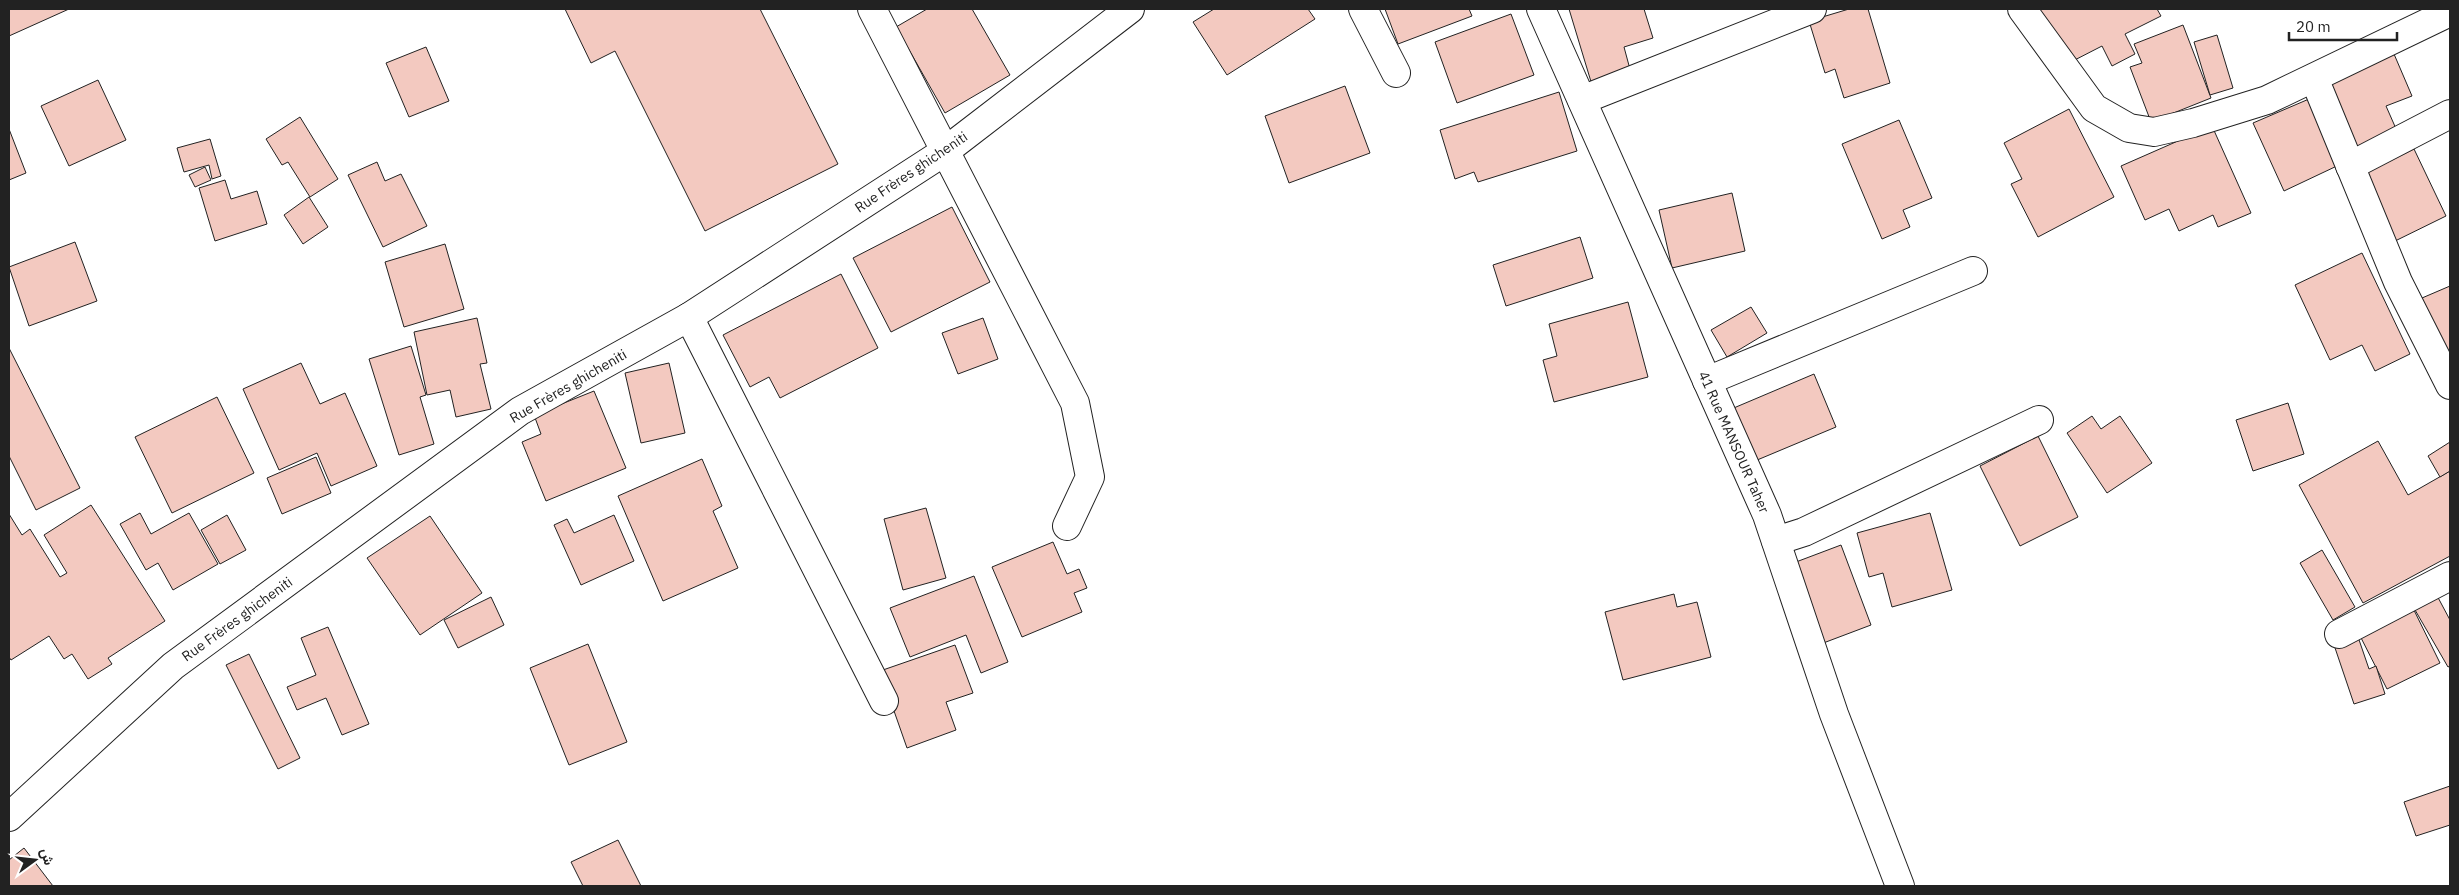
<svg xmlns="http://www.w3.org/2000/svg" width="2459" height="895" viewBox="0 0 2459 895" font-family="'IBM Plex Sans',Vazirmatn,sans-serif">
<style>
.building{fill:#f3c9c0;stroke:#222}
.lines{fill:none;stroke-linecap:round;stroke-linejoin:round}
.minor-casing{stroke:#222;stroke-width:30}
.minor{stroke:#fff;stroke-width:28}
.labels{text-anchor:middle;stroke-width:4;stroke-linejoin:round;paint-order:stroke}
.street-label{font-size:14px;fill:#222;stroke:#fff}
</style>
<rect width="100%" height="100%" fill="#fff"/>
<g class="building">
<polygon points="9,9 69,9 9,36"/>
<polygon points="565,9 760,9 838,164 705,231 615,51 591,63"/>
<polygon points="927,9 972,9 1010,75 945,113 896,27"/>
<polygon points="1214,9 1308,9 1315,19 1227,75 1193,22"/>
<polygon points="1385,9 1469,9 1472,16 1398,44"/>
<polygon points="1569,9 1644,9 1653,38 1624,47 1631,73 1592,85"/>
<polygon points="1849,9 1868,9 1890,83 1844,98 1835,69 1825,73 1809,21"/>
<polygon points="2037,9 2157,9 2161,16 2125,34 2135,54 2112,66 2102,46 2065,65"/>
<polygon points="1511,14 1534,75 1457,103 1435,42"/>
<polygon points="2183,25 2211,98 2151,122 2130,67 2142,63 2134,44"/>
<polygon points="2217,35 2233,88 2210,95 2194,42"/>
<polygon points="426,47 449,101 409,117 386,63"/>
<polygon points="2394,54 2412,96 2386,106 2397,131 2348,151 2320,86"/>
<polygon points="98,80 126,140 69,166 41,106"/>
<polygon points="1345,86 1370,153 1289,183 1265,116"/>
<polygon points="1559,92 1577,151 1478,182 1474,172 1455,179 1440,130"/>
<polygon points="2309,99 2339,165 2284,191 2253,123"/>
<polygon points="2069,109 2114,197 2038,237 2011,184 2022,179 2004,143"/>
<polygon points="300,117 338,179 310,197 288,162 282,165 266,139"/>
<polygon points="1899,120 1932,198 1903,210 1910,227 1882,239 1842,144"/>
<polygon points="2212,126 2251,213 2218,227 2213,215 2179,231 2169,209 2145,220 2121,166"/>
<polygon points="9,129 26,173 9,180"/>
<polygon points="210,139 221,176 212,179 209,165 184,172 177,148"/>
<polygon points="2414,149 2446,216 2391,243 2359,176"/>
<polygon points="377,162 385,181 401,174 427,226 383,247 348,175"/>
<polygon points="205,167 211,180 195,187 189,175"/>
<polygon points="225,180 231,199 257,191 267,224 215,241 199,188"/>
<polygon points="1732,193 1745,251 1672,268 1659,210"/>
<polygon points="309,197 328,227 303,244 284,215"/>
<polygon points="952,207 990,282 891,332 853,258"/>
<polygon points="1580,237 1593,278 1506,306 1493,265"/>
<polygon points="75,242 97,301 29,326 9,267"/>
<polygon points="445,244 464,309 404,327 385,262"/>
<polygon points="2362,253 2410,354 2375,371 2362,345 2330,360 2295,285"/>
<polygon points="841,274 878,348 780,398 769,377 750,387 723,335"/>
<polygon points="2450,286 2450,367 2422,298"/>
<polygon points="1628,302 1648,377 1554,402 1543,360 1557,356 1549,324"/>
<polygon points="1751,307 1767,333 1727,357 1711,330"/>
<polygon points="477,318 487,363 480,364 491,409 456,417 450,390 427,395 414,332"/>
<polygon points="983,318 998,359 958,374 942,333"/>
<polygon points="411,346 426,395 420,397 434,444 399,455 369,359"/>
<polygon points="9,348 80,488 36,510 9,456"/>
<polygon points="301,363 320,404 345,393 377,466 331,486 317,453 279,470 243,389"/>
<polygon points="669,363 685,433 641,443 625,373"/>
<polygon points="1814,374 1836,427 1750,463 1729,410"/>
<polygon points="594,391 626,468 546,501 522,442 541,434 534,415"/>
<polygon points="217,397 254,473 172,513 135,437"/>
<polygon points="2288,403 2304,454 2253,471 2236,420"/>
<polygon points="2092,416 2101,429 2120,416 2152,463 2107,493 2067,433"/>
<polygon points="2038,436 2078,517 2020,546 1980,466"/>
<polygon points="2378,441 2408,495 2450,471 2450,556 2363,603 2299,485"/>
<polygon points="2450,442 2450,471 2440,477 2428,456"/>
<polygon points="316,457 331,493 282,514 267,478"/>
<polygon points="702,459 722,506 713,511 738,568 663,601 618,496"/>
<polygon points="91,505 165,621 108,658 112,664 88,679 72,654 64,659 49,636 11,660 9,657 9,514 22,535 30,529 60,577 67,573 44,535"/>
<polygon points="926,508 946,578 903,590 884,519"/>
<polygon points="140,513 151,534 189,513 218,564 173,590 158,563 146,570 120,524"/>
<polygon points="1930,513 1952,590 1892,607 1883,573 1869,577 1857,533"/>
<polygon points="227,515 246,550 220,564 201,530"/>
<polygon points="614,515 634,561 581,585 554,525 567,519 574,533"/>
<polygon points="430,516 482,593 420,635 367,558"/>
<polygon points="1053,542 1067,574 1079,569 1087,588 1074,593 1082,612 1022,637 992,567"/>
<polygon points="1841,545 1871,625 1818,645 1788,565"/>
<polygon points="2322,550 2355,607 2333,620 2300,563"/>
<polygon points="974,576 1008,662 981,673 966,635 910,657 890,608"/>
<polygon points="2434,590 2450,620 2450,666 2448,667 2411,603"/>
<polygon points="1674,594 1677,607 1697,602 1711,657 1623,680 1605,612"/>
<polygon points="491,597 504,625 458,648 444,620"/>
<polygon points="2409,600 2440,663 2387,689 2355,626"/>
<polygon points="328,627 369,724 342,735 326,698 297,710 287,687 316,675 301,638"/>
<polygon points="2356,631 2369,669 2376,666 2385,694 2354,704 2332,639"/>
<polygon points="588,644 627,742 569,765 530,668"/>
<polygon points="955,645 973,693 946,702 956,730 907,748 880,671"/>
<polygon points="249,654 300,758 278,769 226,665"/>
<polygon points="2450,786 2450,825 2416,836 2404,802"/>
<polygon points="618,840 641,886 583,886 571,862"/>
<polygon points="24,848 53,886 9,886 9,860"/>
</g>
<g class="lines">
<defs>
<g id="minor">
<polyline points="872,9 1075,403 1090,477 1067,526"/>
<polyline points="1363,9 1396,73"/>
<polyline points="1541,9 1767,515 1834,714 1900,886"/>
<polyline points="2022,9 2094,108 2129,128 2154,132 2193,123 2267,100 2450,12"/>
<polyline points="2314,78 2398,282 2450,385"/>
<polyline points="1582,100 1812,9"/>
<polyline points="2350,166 2450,114"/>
<polyline points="689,317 884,701"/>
<polyline points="1707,381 1973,271"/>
<polyline points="1776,541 1804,532 2039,420"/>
<polyline points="2339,634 2450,576"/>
<polyline points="9,817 173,666 520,411 689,317 944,152 1130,9"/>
</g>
</defs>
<use href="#minor" class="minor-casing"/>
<use href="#minor" class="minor"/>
</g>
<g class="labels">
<g class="street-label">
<text transform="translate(911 172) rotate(-34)" y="5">Rue Frères ghicheniti</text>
<text transform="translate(568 386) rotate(-30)" y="5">Rue Frères ghicheniti</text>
<text transform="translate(1734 442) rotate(66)" y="5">41 Rue MANSOUR Taher</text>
<text transform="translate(237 619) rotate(-36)" y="5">Rue Frères ghicheniti</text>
</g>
</g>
<rect width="2459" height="895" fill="none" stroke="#222222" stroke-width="20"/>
<g transform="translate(35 860) rotate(75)" stroke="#ffffff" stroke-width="4" paint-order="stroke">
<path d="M0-4L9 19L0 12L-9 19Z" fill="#222222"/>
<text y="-8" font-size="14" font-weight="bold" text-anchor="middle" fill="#222222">ش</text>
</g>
<path d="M2289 32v8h108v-8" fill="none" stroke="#222222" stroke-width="2.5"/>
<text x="2296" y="32" font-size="15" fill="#222222" stroke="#ffffff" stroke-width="4" paint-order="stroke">20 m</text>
</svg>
